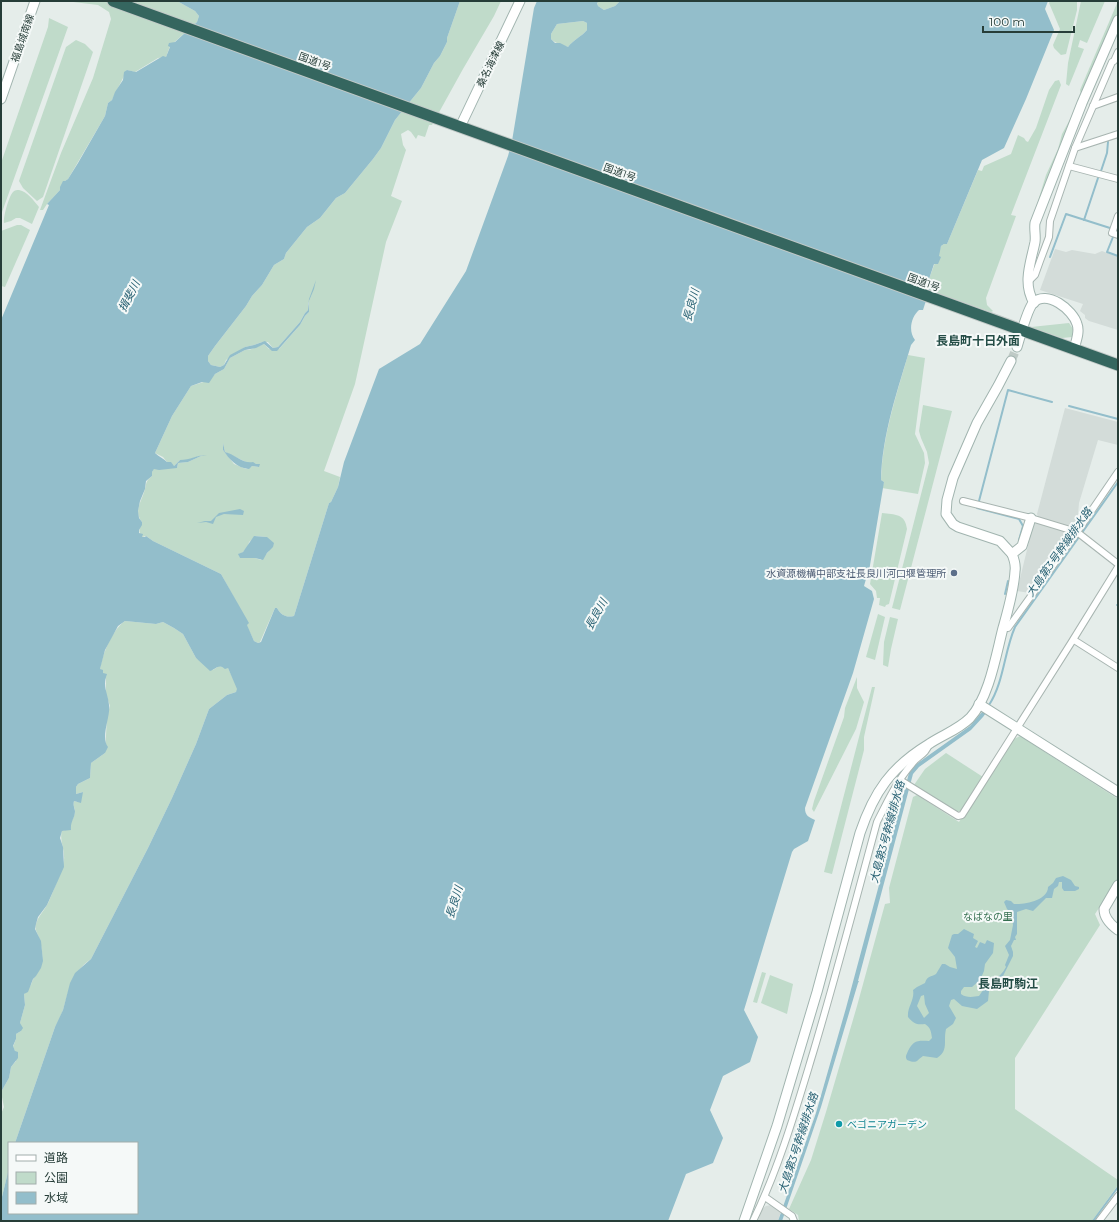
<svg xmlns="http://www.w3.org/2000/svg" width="1119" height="1222" viewBox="0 0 1119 1222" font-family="Montserrat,'Noto Sans JP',sans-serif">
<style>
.built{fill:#d3dcd9}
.green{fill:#c0dbca;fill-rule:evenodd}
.water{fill:#93becb;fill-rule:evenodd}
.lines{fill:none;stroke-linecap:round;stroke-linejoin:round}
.stream{stroke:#93becb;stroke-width:2}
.secondary-tunnel{stroke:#bfcac6;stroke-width:9;stroke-dasharray:9 4.5;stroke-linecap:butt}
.street-casing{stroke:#a8b5b1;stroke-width:8}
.secondary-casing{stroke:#a1b4af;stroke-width:11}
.highway-casing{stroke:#c2c9c7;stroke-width:13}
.street{stroke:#fff;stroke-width:6}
.secondary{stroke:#fff;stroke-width:9}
.highway{stroke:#35665f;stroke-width:11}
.service-dot{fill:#5c6f8a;stroke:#f5f9f8;stroke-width:1.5}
.culture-dot{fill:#0f9aa8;stroke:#f5f9f8;stroke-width:1.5}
.labels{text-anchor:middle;stroke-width:4;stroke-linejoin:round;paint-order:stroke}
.street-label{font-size:10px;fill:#263d38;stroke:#f5f9f8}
.service-label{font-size:10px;fill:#4e5e75;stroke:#f5f9f8;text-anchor:end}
.park-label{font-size:10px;fill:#346f4f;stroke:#f5f9f8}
.culture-label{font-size:10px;fill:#0d838f;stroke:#f5f9f8;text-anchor:start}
.water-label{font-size:11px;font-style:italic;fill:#266072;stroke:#f5f9f8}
.quarter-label{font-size:12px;font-weight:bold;fill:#244d46;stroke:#f5f9f8}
</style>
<rect width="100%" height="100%" fill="#e5edea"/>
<g class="built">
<polygon points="1055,249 1066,252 1072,250 1095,254 1102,251 1118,257 1118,330 1089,321 1085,318 1085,315 1080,311 1083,304 1040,290"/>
<polygon points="1065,408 1118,422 1118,445 1098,440 1079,503 1077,527 1076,528 1039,519 1037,514"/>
<polygon points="1036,523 1071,533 1071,536 1030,593 1017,591 1033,525"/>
<polygon points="771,1205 781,1211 778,1221 758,1221 762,1209 766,1206"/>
</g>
<g class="green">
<polygon points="65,1 177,1 195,11 199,16 197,22 170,46 166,57 158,58 135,72 127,70 112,100 108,103 105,116 68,179 65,181 60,190 47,204 43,210 40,210 61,153 93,78 111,19 109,12 98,5"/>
<path d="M460 1H501L494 16 463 69 432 125H429L425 137 418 135 416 139 411 132 408 130 401 134 403 145 406 150 391 196 402 201 386 242 355 384 324 471 340 477 338 487 331 502 329 503 294 616C286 618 281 615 277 608H275L260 642 258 643 254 641 246 624 248 623 221 574 153 541 146 536 142 537C138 531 139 529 142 522 133 511 142 501 145 489 147 482 145 482 152 476V472L154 468H177L178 463 188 462 203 455 187 460H180L174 466 167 462 163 457 155 453 172 416 191 386 210 380 215 374 224 369 230 358 245 350H249L264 344 269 349H279L300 325 305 316 309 312V301L314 288 308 304V310L305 313 300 322 278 347 273 348 268 342H262L254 345 245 347 226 360 224 365 220 367 211 365 208 361V356L215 346 246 306 252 296 262 285 274 265 284 259 286 253 307 227 320 218 336 198 345 193 373 159 381 148 395 120 421 88 434 63 440 56 447 42V38ZM223 443 225 452 248 463 256 464 259 467 252 466 246 469 234 464 223 450ZM256 536 267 537 269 551 261 560 255 558H240L239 554C244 552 248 548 249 542Z"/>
<polygon points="599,1 620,1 615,6 604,10 598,6 597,2"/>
<polygon points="1050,1 1077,1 1077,10 1066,54 1061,55 1054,48 1053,45 1060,29 1049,3"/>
<polygon points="1081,1 1105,1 1087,43 1080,40 1078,47 1084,49 1069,86 1066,84 1068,63"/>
<polygon points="1118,1 1118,13 1083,94 1081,94 1080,90"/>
<polygon points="49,18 68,27 1,215 1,163 48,27"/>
<path d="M583 21 587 23V30C581 37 573 40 568 47 562 45 555 43 551 39V34L557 24Z"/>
<polygon points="76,40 85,44 93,52 43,197 37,201 23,188 19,181 66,47"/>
<polygon points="1059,80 1061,85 1011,215 1016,216 986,298 987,305 993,311 991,312 929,290 932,282 929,279 941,246 944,244 947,244 978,170 982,171 984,166 1011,154 1018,135 1024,138 1026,141 1028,142 1036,128 1049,90 1055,81"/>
<polygon points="1074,112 1039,202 1038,201 1046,175 1058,149 1062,134"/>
<path d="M19 190C28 192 33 200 39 207L32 224 20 218H16L11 221 4 223C3 217 9 196 13 192 15 190 17 190 19 190Z"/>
<polygon points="17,225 21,225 30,230 5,287 1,286 1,231"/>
<polygon points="1069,323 1073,329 1072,337 1062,338 1031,327"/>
<path d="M908 355 925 358 915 434 924 453 925 463 918 494 882 488 884 482 881 480C882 438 896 396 908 355Z"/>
<polygon points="923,405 952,411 900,610 892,608 929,463 927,452 921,438 919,431"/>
<path d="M882 513C895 515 905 513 907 529L889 604 886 605 885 607 879 605 880 598H877L876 591 870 584Z"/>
<polygon points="878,614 885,617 875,660 866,657"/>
<polygon points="890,617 898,619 891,649 888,667 883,665 884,642"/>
<path d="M125 621 156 624 163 622 174 628 183 634 196 658 213 670 219 666 228 668 238 689 236 692 227 695 209 709 196 744 172 798 148 848 91 959C70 974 70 988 63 1010 61 1016 58 1021 55 1027L15 1143H9V1168L1 1201V1114L4 1107 1 1092 9 1078 11 1067 16 1061 15 1051 13 1047 16 1039V1034L21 1031 20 1023 25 1005 24 994C26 991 28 989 30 986 32 984 32 980 34 978 44 965 44 954 39 938 38 933 34 930 36 924 38 917 43 912 47 905 50 901 64 864 64 860 65 849 59 840 62 831H64C69 825 75 819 75 810 74 806 73 805 74 801L77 802 83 792 76 794V787L78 784 90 778 91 763 105 753 107 717 110 706 106 694V679L100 669C103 653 112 630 125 621Z"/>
<polygon points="857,677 857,688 864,702 856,729 814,812 812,809 814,801 844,717 845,708"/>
<polygon points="872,687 875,687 864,737 864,750 832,874 824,872"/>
<polygon points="1020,736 1118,799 1118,879 1095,914 1100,925 1015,1058 1015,1109 1118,1180 1118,1185 1092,1221 799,1221 798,1215 789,1209 811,1160 826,1112 857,1006 885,904 890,903 889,888 913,797 917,795 959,822 1012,740"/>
<polygon points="946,753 983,777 961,811 956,811 914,785 925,769"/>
<polygon points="762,972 766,973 757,1003 753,1002"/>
<polygon points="770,975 793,984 787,1014 761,1003"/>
</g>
<g class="water">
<path d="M177 1H460L447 38V42L440 56 434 63 421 88 395 120 381 148 373 159 345 193 336 198 320 218 307 227 286 253 284 259 274 265 262 285 252 296 246 306 215 346 208 356V361L211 365 220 367 224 365 230 355 245 347 254 345 265 341 273 348 278 347 300 322 305 313 308 310 309 299 316 280 314 289 309 301V312L305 316 300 325 277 351H272L264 344 256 348 245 350 230 358 224 369 215 374 209 383 202 382 191 386 172 416 155 453C159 457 163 458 167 462H171L174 466 180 460C190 460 197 455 207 455L201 456 188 462 178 463 177 468 159 470 154 469 152 472V476L146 481 145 489 140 501 138 511 139 518 142 522V525L139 530V533L143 534 142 537H145L146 536 153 541 221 574 249 623 247 625 254 641 258 643 261 642 275 608H277C281 615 286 618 294 616L329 503 331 502 338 487 344 462 379 369 420 344 466 271 508 156 512 141 534 8 537 1H599L597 3 598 6 604 10 615 6 620 1H1048L1045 9 1054 30 1026 99 1004 148 982 160 947 244H944L941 246 939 256 941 257 938 264H934L929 279 932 282 923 310H919C911 317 908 331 915 340L911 345C898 389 882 434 881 480L884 482 868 577 866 579 864 586 872 591 874 599 853 673 805 808C805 816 809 817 815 820L808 841 794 849 792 852 744 1010 758 1037 750 1062 723 1076 710 1110 723 1138 713 1163 686 1174 668 1221H1V1201L9 1168V1213H137V1143H15L55 1027 63 1010 70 983 75 973 91 959 148 848 172 798 196 744 209 709 227 695 236 692 237 689 228 668 225 669C219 663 216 669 210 671L196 658 183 634 174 628 163 622 156 624 125 621 118 626 105 650 100 669 103 670V673L107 674C102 687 108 693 109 705 111 716 100 737 108 747L105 753 91 763 90 778 78 784 76 787V794L83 792 81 803 74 801C73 805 74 806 75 811 75 818 70 822 71 830L62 831 60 838 63 847 64 867 47 905 38 917 36 924 35 929 41 941 43 961 41 968 36 976 33 979 28 992 24 994 25 1005 20 1023 23 1028 21 1031 16 1034V1039L13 1046 15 1051 18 1052V1058L11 1067 9 1078 1 1092V320L49 205 47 204 60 190V187L63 181H65L68 179 78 163 105 116 108 103 112 100 115 92 123 80 124 72 127 70 136 72 163 56 166 57 170 47 168 46 169 43 175 42 197 22 199 16 195 11ZM583 21 587 23V30C581 37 573 40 568 47L560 43H555L551 39V34L557 24Z"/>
<path d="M223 443 225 452C234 454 243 464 253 462L256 464H260L259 467 252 466 249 469C237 468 229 459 223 450Z"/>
<polygon points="240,509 244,511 243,515 224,514 216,517 213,524 206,522 197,523 205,521 211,521 219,513"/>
<polygon points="254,536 267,537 274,543 273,547 267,553 263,560 255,558 240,558 238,554 243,552"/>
<polygon points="989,704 991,706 983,717 971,730 919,767 913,774 858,981 859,981 858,983 821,1107 782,1221 778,1221 816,1113 846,1008 909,773 915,765 970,726"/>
<path d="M1063 876 1071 880 1075 886 1079 887V889L1075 891H1064L1062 888V882H1059L1058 886 1054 889 1052 898H1046L1033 911 1026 909 1017 912V934L1015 937 1016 940H1014L1011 946 1013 952V956L1002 978 989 991 988 1001 977 1009 962 1006 954 999 951 1000 949 1006 956 1018 953 1024 946 1029C943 1042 949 1050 937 1058L923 1056C916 1061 917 1064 907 1060 905 1056 906 1056 908 1051 913 1041 917 1040 929 1041L932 1038C931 1032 931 1028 925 1024 917 1025 914 1024 908 1017 907 1007 915 1000 913 990L917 987 925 983C927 976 931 977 936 974L942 964H945L950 967 957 969 955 957 948 948 952 935 954 934H958L964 929 974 934 973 938 978 941 975 947 977 948 980 942 985 944 987 940 994 943 993 953 985 964 984 971 980 980 972 987H964L961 991V994C966 998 973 997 979 996 986 984 1000 979 1006 967L1005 965 1009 955 1005 946 1010 940 1013 925 1011 913 1007 909 1004 902 1006 900 1011 901 1014 904C1025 905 1048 900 1048 887L1053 883 1056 878ZM924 995 925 1004 929 1013 924 1018 917 1006 921 996Z"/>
</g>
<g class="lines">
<g class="stream">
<polyline points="1101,171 1107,153 1108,142"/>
<polyline points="1084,220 1098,178"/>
<polyline points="1117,230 1118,231"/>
<polyline points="1113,237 1107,252 1118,256"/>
<polyline points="1050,257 1066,214 1110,228"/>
<polyline points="1069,406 1118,419"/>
<polyline points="979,501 1008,390 1052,402"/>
<polyline points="977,508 1019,519 1023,526 1019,540"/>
<polyline points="1005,594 1008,581"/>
<polyline points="1117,605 1118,605"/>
<path d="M989 705C1004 682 1004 652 1015 627L1118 482"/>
<polyline points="1093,1221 1118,1187"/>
</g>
<polyline class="secondary-tunnel" points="1011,361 1017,347"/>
<defs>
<g id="street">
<polyline points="1093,106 1118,97"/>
<polyline points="1075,148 1118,134"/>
<polyline points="1069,166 1118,179"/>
<polyline points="1118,216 1112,233 1118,235"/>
<polyline points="1028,282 1035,275 1040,261 1049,237 1050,221 1075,148 1112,62 1114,61 1118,52"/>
<polyline points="963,501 1031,518 1077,532 1118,564"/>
<polyline points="1003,628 1008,628 1077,532 1118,472"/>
<polyline points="1074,640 1118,668"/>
<polyline points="900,780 958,816 962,815 1071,643 1118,567"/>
<polyline points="765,1197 792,1216 794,1221"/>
<path d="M753 1221C779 1168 796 1109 813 1053 836 976 856 899 877 822 887 802 897 781 911 765 917 756 926 755 929 744"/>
<polyline points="1099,1221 1118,1196"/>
</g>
<g id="secondary">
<polyline points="1,99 35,1"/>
<polyline points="460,127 520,1"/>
<path d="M1034 303C1022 283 1031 262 1035 242 1036 236 1034 229 1035 223L1082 103 1118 20"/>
<path d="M1017 347C1020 337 1027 310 1033 303 1047 289 1073 310 1077 324 1080 332 1076 341 1074 349"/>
<polyline points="1011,361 998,386 977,423 953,478 947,500 946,514 953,524 958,527 1000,541 1012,554"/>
<polyline points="979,704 1118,792"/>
<path d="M1118 885 1104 909C1104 918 1111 925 1118 930"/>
<path d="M744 1221 777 1126 817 992 860 833C874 792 891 767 929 744 942 735 958 730 970 718 989 698 996 655 1003 628 1008 610 1014 590 1015 571 1016 565 1014 559 1012 554L1022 546 1031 518"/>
</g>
<polyline id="highway" points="113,1 1118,365"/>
</defs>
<use href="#street" class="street-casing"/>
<use href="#secondary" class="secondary-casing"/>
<use href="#highway" class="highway-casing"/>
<use href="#street" class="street"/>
<use href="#secondary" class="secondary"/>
<use href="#highway" class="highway"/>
</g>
<circle class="service-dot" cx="954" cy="573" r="4"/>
<circle class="culture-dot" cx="839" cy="1124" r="4"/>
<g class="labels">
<g class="street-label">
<text transform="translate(22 38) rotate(-71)" y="4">福島城南線</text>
<text transform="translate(315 61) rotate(20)" y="4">国道1号</text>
<text transform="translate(490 64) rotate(-64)" y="4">桑名海津線</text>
<text transform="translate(620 172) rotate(20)" y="4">国道1号</text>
<text transform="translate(924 282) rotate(20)" y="4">国道1号</text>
</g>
<g class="service-label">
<text x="946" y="577">水資源機構中部支社長良川河口堰管理所</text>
</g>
<g class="park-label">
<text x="988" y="920">なばなの里</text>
</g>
<g class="culture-label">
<text x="847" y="1128">ベゴニアガーデン</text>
</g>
<g class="water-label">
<text transform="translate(129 296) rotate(-63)" y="4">揖斐川</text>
<text transform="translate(691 305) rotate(-75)" y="4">長良川</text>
<text transform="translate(1059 552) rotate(-55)" y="4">大島第3号幹線排水路</text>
<text transform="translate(596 614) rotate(-61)" y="4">長良川</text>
<text transform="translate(887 832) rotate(-75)" y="4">大島第3号幹線排水路</text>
<text transform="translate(454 902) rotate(-73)" y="4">長良川</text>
<text transform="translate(798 1143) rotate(-72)" y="4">大島第3号幹線排水路</text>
</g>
<g class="quarter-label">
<text x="978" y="345">長島町十日外面</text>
<text x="1008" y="988">長島町駒江</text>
</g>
</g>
<rect width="1119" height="1222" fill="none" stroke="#263d38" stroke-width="4"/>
<rect x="8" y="1142" width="130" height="72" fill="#f5f9f8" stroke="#a2aeab"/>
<rect x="16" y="1155" width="20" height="6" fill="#ffffff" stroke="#a2aeab"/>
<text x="44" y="1162" font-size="12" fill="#263d38">道路</text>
<rect x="16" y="1172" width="20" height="12" fill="#c0dbca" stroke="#a2aeab"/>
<text x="44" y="1182" font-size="12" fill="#263d38">公園</text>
<rect x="16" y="1192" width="20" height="12" fill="#93becb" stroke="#a2aeab"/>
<text x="44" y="1202" font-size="12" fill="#263d38">水域</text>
<path d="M983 26v6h91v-6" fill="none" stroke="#263d38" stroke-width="2"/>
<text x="989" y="26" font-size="12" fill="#263d38" stroke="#f5f9f8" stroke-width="3" paint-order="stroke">100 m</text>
</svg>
